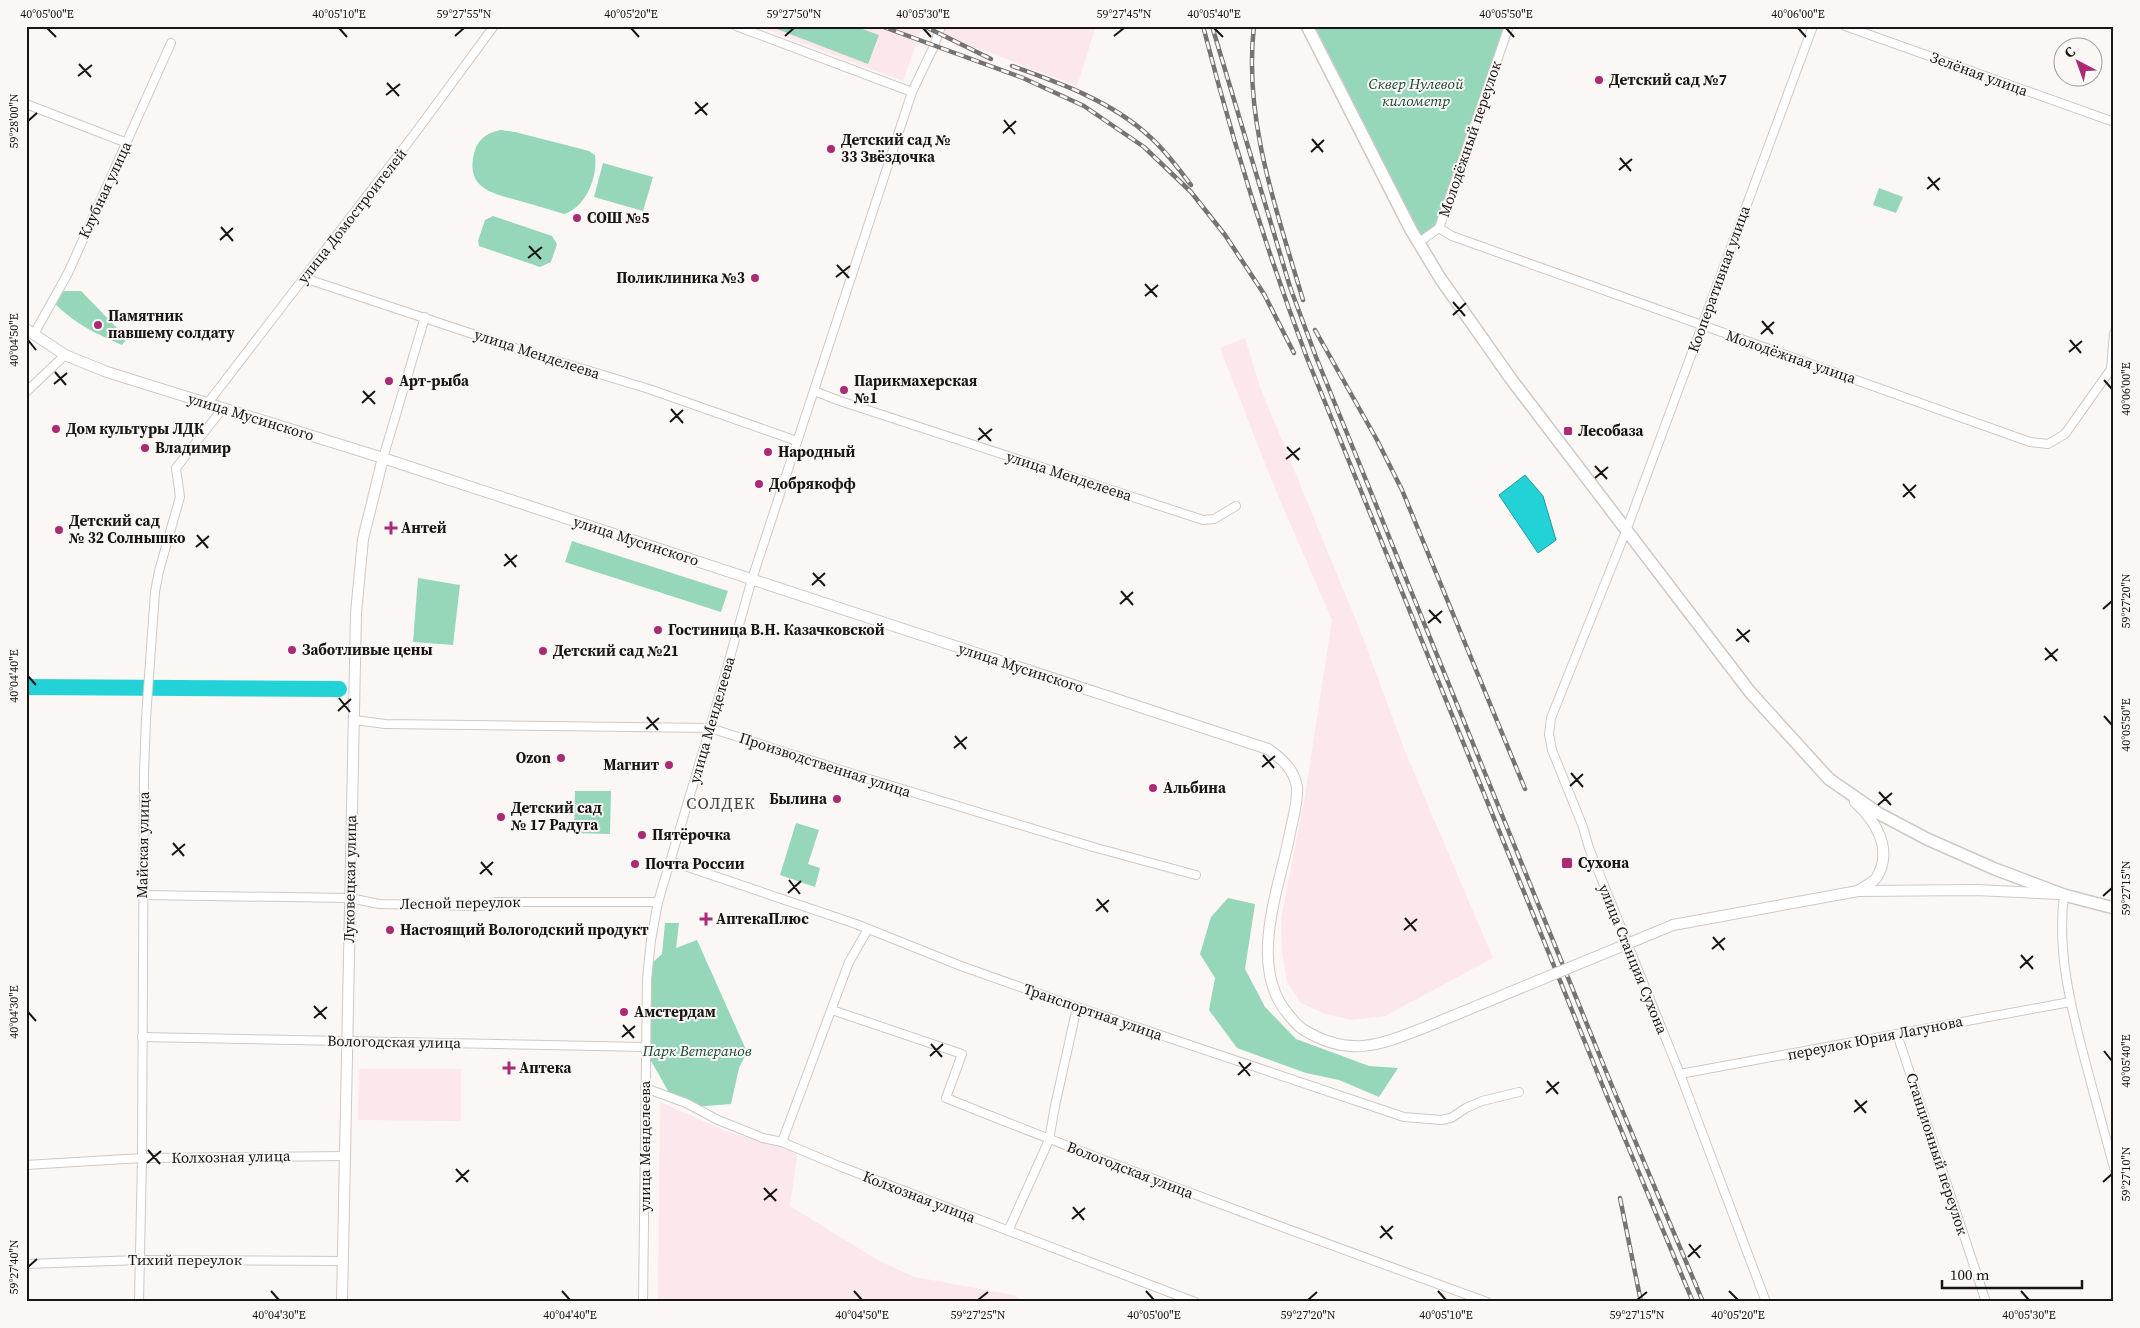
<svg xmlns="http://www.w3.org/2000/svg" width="2140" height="1328" viewBox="0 0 2140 1328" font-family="'Source Serif 4',serif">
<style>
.industrial{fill:#fce7ed}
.green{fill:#95d7b8}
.water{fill:#22d2d6;stroke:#1f9a9c}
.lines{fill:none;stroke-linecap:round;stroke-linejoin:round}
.river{stroke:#22d2d6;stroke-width:16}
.minor-casing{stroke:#cec9c6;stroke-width:10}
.tertiary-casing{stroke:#cec9c6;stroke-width:12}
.secondary-casing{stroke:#cec9c6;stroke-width:14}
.minor{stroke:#fff;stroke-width:8}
.tertiary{stroke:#fff;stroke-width:10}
.secondary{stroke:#fff;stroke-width:11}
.rail-casing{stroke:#767472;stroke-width:4.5}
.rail{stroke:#fbf7f4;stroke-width:2.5;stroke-dasharray:8;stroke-linecap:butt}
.tertiary-bridge-casing{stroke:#cec9c6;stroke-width:12;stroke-linecap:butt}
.tertiary-bridge{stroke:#fff;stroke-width:10}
.ticks{fill:none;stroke:#171615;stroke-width:2}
.poi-dot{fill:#ab2a76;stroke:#fbf7f4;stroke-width:2}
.labels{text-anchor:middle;stroke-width:4;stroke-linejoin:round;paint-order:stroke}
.street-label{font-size:15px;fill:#171615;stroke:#fbf7f4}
.poi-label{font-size:15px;font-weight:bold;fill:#171615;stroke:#fbf7f4;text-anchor:start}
.park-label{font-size:15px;font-style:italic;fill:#154733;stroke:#fbf7f4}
.neighbourhood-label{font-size:16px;letter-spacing:1px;fill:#454240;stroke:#fbf7f4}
.neatline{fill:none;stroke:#171615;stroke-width:2}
.ticks-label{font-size:12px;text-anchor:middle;fill:#171615}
</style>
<rect width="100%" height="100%" fill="#fbf7f4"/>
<g class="industrial">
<polygon points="757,26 1096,26 1077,86 922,27 903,81"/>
<polygon points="1245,338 1260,387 1362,635 1404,749 1493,958 1385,1016 1351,1020 1325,1014 1301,1003 1287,982 1282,951 1281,919 1305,796 1332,620 1273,484 1220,348"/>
<polygon points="359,1069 461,1069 461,1121 358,1120"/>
<polygon points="660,1102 730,1133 798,1150 790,1206 879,1261 915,1277 1014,1295 1023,1302 658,1302"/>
</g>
<g class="green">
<polygon points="778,26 854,26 879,35 868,64 777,29"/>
<polygon points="1307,26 1509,26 1439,228 1418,243"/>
<path d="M501 130 515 132 589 151 595 155C598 177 586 207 564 214 549 209 534 205 520 201 490 193 464 188 475 150 479 138 489 132 501 130Z"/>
<polygon points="603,163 653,177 643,211 594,197"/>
<polygon points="1879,188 1903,197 1896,213 1873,205"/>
<polygon points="493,216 552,236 557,244 551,262 540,267 479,246 478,241 485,220"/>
<path d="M64 291H81L116 327 126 340 122 345C96 334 74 323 54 303L60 293Z"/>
<polygon points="572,541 728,591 721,612 565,562"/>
<polygon points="418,578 460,585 453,645 413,642"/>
<polygon points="575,791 611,791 610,834 574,833"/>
<polygon points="796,823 819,830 808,864 820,868 815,887 780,875"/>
<polygon points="1228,898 1255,904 1245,969 1265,1007 1296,1039 1369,1066 1398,1068 1379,1097 1339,1080 1306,1073 1237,1048 1209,1010 1215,978 1200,954 1211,917"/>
<polygon points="665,923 679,923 676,948 697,940 747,1052 739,1068 731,1104 693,1107 672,1098 650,1059 651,964 662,954"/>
</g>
<polygon class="water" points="1525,475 1543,496 1556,540 1538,553 1499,495"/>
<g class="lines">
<polyline class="river" points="26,687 339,689"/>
<defs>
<g id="minor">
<polyline points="736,26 912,92"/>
<polyline points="1845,26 2114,122"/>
<polyline points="26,104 127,143"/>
<path d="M1439 228 1452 236C1644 306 1838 372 2030 442L2048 444 2065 434 2111 369H2114"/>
<polyline points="1418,243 1439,228 1509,26"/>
<polyline points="304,278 527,352 649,389 797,441"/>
<polyline points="34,334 68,273 171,43"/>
<polyline points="2113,372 2111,369 2114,333"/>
<polyline points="814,391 840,401 1203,520 1214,519 1236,506"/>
<polyline points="26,392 65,355"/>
<polyline points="207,404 413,136 494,26"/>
<polyline points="383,458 425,317"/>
<polyline points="355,720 385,724 710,728 869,779 1093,847 1196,875"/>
<polyline points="670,861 856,924 961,966 1077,1007 1404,1117 1441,1120 1451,1118 1466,1108 1482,1101 1519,1092"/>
<polyline points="142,895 350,898 379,904 482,906 496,902 658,902"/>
<path d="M2064 895C2057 951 2070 1003 2084 1057 2094 1094 2104 1131 2114 1168"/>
<path d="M832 1010 962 1054 946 1098C1125 1170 1306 1236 1487 1302"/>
<polyline points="1897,1034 1986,1302"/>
<polyline points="142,1037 645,1047"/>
<polyline points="1680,1074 2070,1002"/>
<polyline points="645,1088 686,1103 718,1120 763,1138 782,1142 839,1166 1195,1302"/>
<polyline points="782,1142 849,962 868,929"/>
<polyline points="26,1165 142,1158 346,1156"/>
<polyline points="1008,1231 1049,1140 1055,1106 1077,1007"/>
<polyline points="26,1264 140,1260 343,1261"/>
<polyline points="139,1302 142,1158 144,773 146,718 155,592 159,571 180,497 176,468 223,408"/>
<polyline points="643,1302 647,979 651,940 658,902 710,728 752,579 912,92 934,46 941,26"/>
<polyline points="1766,1302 1680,1074 1589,848 1583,827 1552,750 1549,734 1551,718 1626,531 1813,26"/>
</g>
<g id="tertiary">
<path d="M26 329 65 355 107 372 383 458 1268 749C1282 759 1294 769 1297 787 1298 800 1294 815 1291 828 1281 884 1246 965 1288 1014 1293 1020 1297 1026 1304 1030 1350 1058 1380 1045 1426 1027"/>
<path d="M1855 802C1876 821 1893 849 1877 877 1873 883 1863 887 1858 891"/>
<polyline points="1673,925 1858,891 1976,890 2058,894"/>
<polyline points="342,1302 356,613 363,539 383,458"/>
</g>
<polyline id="secondary" points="1307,26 1411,230 1440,278 1511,379 1750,692 1829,779 1878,813 1927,839 1995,869 2064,895 2114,908"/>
</defs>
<use href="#minor" class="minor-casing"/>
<use href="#tertiary" class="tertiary-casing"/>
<use href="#secondary" class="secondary-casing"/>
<use href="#minor" class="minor"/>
<use href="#tertiary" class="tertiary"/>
<use href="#secondary" class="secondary"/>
<defs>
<g id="rail">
<polyline points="881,26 1023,78 1084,106 1144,147 1191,192 1225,235 1264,294 1294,353"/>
<polyline points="924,26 991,59"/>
<path d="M1203 26C1232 139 1266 249 1307 358L1604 1089 1693 1302"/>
<polyline points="1212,26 1290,287 1316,357 1612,1086 1703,1302"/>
<path d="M1254 26C1243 119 1277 212 1303 300"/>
<path d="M1012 66C1060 83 1111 101 1149 136 1165 150 1178 168 1191 185"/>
<polyline points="1315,330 1377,440 1402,490 1525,789"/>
<polyline points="1620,1198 1641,1302"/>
</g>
</defs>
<use href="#rail" class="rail-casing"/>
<use href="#rail" class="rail"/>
<defs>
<polyline id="tertiary-bridge" points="1426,1027 1673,925"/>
</defs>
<use href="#tertiary-bridge" class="tertiary-bridge-casing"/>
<use href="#tertiary-bridge" class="tertiary-bridge"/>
</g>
<path class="ticks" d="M47 28 56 37M339 28 347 37M631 28 639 37M923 28 931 37M1214 28 1223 37M1506 28 1514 37M1798 28 1806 37M455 36 464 28M785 36 794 28M1114 36 1124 28M79 64 91 77M78 76 92 65M387 83 399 96M386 95 400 84M695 102 707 115M695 114 708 103M1004 120 1015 134M28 121 37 113M1003 133 1016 121M1312 139 1323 152M1311 152 1324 140M1620 158 1631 171M1619 170 1632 159M1928 177 1939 190M1927 189 1940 178M221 227 233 241M220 240 233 228M529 246 541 259M528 258 542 247M837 265 849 278M836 277 850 266M1145 284 1157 297M1145 296 1158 285M1453 302 1465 316M1453 315 1466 303M1762 321 1773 334M1761 334 1774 322M28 340 36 350M2070 340 2081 353M2069 352 2082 341M55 372 66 385M2104 380 2112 389M54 384 67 373M363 391 375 404M362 403 375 391M671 409 683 423M670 422 683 410M979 428 991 441M978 440 992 429M1287 447 1299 460M1286 459 1300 448M1595 466 1607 479M1595 478 1608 467M1903 484 1915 498M1903 497 1916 485M197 535 208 548M196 547 209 536M505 554 516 567M504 566 517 555M813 573 825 586M812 585 825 573M1121 591 1133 605M1120 604 1133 592M2103 609 2112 601M1429 610 1441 623M1428 623 1442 611M1737 629 1749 642M1736 641 1750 630M2045 648 2057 661M2045 660 2058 649M28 676 36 685M339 698 350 712M338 711 351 699M2104 716 2112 725M647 717 658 730M646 729 659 718M955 736 966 749M954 748 967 737M1263 755 1274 768M1262 767 1275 756M1571 773 1583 787M1570 786 1583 774M1879 792 1891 805M1878 805 1892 793M173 843 184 856M172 855 185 844M481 862 492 875M480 874 493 862M789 880 800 894M788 893 801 881M2103 896 2112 888M1097 899 1108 912M1096 911 1109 900M1405 918 1416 931M1404 930 1417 919M1713 937 1724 950M1712 949 1725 938M2021 955 2033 969M2020 968 2033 956M314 1006 326 1019M28 1012 36 1021M314 1018 327 1007M623 1025 634 1038M622 1037 635 1026M931 1044 942 1057M2104 1051 2112 1061M930 1056 943 1044M1239 1062 1250 1076M1238 1075 1251 1063M1547 1081 1558 1094M1546 1093 1559 1082M1855 1100 1866 1113M1854 1112 1867 1101M148 1150 160 1164M147 1163 161 1151M456 1169 468 1182M456 1182 469 1170M2103 1182 2112 1174M764 1188 776 1201M764 1200 777 1189M1073 1207 1084 1220M1072 1219 1085 1208M1381 1226 1392 1239M1380 1238 1393 1226M1689 1244 1700 1258M1688 1257 1701 1245M28 1267 37 1259M271 1291 279 1300M562 1291 570 1300M854 1291 862 1300M1146 1291 1154 1300M1438 1291 1446 1300M1729 1291 1738 1300M2021 1291 2029 1300M978 1300 988 1292M1308 1300 1317 1292M1637 1300 1647 1292"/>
<g class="poi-dot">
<circle cx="1599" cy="80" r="5"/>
<circle cx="831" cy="149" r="5"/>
<circle cx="577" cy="218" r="5"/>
<circle cx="755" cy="278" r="5"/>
<circle cx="98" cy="325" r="5"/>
<circle cx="389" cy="381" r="5"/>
<circle cx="844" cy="390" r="5"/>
<circle cx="56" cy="429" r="5"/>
<rect x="1563" y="426" width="10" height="10" rx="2.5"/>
<circle cx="145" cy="448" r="5"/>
<circle cx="768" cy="452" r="5"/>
<circle cx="759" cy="484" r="5"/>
<path d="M388.5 520.5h5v5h5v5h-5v5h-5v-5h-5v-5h5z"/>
<circle cx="59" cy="530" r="5"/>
<circle cx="658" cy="630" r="5"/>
<circle cx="292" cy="650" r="5"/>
<circle cx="543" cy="651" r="5"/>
<circle cx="561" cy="758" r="5"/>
<circle cx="669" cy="765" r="5"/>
<circle cx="1153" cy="788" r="5"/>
<circle cx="837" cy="799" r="5"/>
<circle cx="501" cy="817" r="5"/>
<circle cx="642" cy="835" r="5"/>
<rect x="1561" y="857" width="12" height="12" rx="2.5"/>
<circle cx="635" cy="864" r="5"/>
<path d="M703.5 911.5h5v5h5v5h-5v5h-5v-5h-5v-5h5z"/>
<circle cx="390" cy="930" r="5"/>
<circle cx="624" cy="1012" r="5"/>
<path d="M506.5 1060.5h5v5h5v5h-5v5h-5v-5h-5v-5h5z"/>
</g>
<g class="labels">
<g class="street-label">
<text transform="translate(1979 74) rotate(20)" y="5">Зелёная улица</text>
<text transform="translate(1470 139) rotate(-71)" y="5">Молодёжный переулок</text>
<text transform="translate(105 190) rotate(-65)" y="5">Клубная улица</text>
<text transform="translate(352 216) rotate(-52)" y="5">улица Домостроителей</text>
<text transform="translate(1719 279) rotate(-70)" y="5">Кооперативная улица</text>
<text transform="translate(537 354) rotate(18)" y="5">улица Менделеева</text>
<text transform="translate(1791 357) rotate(19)" y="5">Молодёжная улица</text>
<text transform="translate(251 417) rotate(17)" y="5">улица Мусинского</text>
<text transform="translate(1069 476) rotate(18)" y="5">улица Менделеева</text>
<text transform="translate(636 541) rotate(18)" y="5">улица Мусинского</text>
<text transform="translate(1021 668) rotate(18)" y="5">улица Мусинского</text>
<text transform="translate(712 720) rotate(-74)" y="5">улица Менделеева</text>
<text transform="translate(825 765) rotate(18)" y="5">Производственная улица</text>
<text transform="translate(143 845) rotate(-89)" y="5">Майская улица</text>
<text transform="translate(350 879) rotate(-89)" y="5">Луковецкая улица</text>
<text transform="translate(460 903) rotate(-1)" y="5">Лесной переулок</text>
<text transform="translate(1633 959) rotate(68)" y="5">улица Станция Сухона</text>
<text transform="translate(1093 1012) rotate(19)" y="5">Транспортная улица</text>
<text transform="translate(1875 1038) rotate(-11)" y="5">переулок Юрия Лагунова</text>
<text transform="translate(394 1042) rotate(1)" y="5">Вологодская улица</text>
<text transform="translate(645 1146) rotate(-90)" y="5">улица Менделеева</text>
<text transform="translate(1937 1154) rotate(72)" y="5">Станционный переулок</text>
<text transform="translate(231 1157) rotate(-1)" y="5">Колхозная улица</text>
<text transform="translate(1130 1170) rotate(21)" y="5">Вологодская улица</text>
<text transform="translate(919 1197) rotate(21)" y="5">Колхозная улица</text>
<text x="185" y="1265">Тихий переулок</text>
</g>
<g class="poi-label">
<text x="1609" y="85">Детский сад №7</text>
<text x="841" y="145">Детский сад №<tspan x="841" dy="17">33 Звёздочка</tspan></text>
<text x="587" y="223">СОШ №5</text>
<text x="745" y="283" text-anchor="end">Поликлиника №3</text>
<text x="108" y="321">Памятник<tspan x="108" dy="17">павшему солдату</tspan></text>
<text x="399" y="386">Арт-рыба</text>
<text x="854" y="386">Парикмахерская<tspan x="854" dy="17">№1</tspan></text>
<text x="66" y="434">Дом культуры ЛДК</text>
<text x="1578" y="436">Лесобаза</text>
<text x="155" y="453">Владимир</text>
<text x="778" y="457">Народный</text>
<text x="769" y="489">Добрякофф</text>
<text x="69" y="526">Детский сад<tspan x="69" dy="17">№ 32 Солнышко</tspan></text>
<text x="401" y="533">Антей</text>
<text x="668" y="635">Гостиница В.Н. Казачковской</text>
<text x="302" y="655">Заботливые цены</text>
<text x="553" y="656">Детский сад №21</text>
<text x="551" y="763" text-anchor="end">Ozon</text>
<text x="659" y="770" text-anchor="end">Магнит</text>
<text x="1163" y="793">Альбина</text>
<text x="827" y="804" text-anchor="end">Былина</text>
<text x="511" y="813">Детский сад<tspan x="511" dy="17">№ 17 Радуга</tspan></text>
<text x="652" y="840">Пятёрочка</text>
<text x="1578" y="868">Сухона</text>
<text x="645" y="869">Почта России</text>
<text x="716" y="924">АптекаПлюс</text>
<text x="400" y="935">Настоящий Вологодский продукт</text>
<text x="634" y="1017">Амстердам</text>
<text x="519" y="1073">Аптека</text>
</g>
<g class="park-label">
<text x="1416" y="89">Сквер Нулевой<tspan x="1416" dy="17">километр</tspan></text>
<text x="697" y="1056">Парк Ветеранов</text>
</g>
<g class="neighbourhood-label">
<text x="721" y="809">СОЛДЕК</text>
</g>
</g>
<rect width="2140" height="1328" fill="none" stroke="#fbf7f4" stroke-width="55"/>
<g transform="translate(2078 62) rotate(319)"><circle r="24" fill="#fbf7f4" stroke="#a09d9b"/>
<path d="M0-4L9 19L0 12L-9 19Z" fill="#ab2a76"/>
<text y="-8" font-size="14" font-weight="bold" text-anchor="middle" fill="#171615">С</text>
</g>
<path d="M1942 1280v8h140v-8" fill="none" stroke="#171615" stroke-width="2.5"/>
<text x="1950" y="1280" font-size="15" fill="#171615" stroke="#fbf7f4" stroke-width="4" paint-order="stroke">100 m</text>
<rect x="28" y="28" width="2084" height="1272" class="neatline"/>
<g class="ticks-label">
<text x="47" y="18">40°05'00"E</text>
<text x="339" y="18">40°05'10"E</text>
<text x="464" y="18">59°27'55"N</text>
<text x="631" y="18">40°05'20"E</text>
<text x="794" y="18">59°27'50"N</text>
<text x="923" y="18">40°05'30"E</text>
<text x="1124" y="18">59°27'45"N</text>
<text x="1214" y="18">40°05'40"E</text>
<text x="1506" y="18">40°05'50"E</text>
<text x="1798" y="18">40°06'00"E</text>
<text transform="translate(14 121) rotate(-90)" y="4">59°28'00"N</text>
<text transform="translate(14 340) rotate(-90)" y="4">40°04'50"E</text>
<text transform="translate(2126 389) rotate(-90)" y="4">40°06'00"E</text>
<text transform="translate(2126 601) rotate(-90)" y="4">59°27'20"N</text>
<text transform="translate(14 676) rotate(-90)" y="4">40°04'40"E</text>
<text transform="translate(2126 725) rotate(-90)" y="4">40°05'50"E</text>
<text transform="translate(2126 888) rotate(-90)" y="4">59°27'15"N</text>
<text transform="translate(14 1012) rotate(-90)" y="4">40°04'30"E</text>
<text transform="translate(2126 1061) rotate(-90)" y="4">40°05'40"E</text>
<text transform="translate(2126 1174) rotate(-90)" y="4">59°27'10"N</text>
<text transform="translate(14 1267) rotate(-90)" y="4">59°27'40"N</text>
<text x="279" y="1319">40°04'30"E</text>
<text x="570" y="1319">40°04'40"E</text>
<text x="862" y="1319">40°04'50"E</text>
<text x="978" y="1319">59°27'25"N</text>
<text x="1154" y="1319">40°05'00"E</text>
<text x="1308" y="1319">59°27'20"N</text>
<text x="1446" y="1319">40°05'10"E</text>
<text x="1637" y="1319">59°27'15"N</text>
<text x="1738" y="1319">40°05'20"E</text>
<text x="2029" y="1319">40°05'30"E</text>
</g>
</svg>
